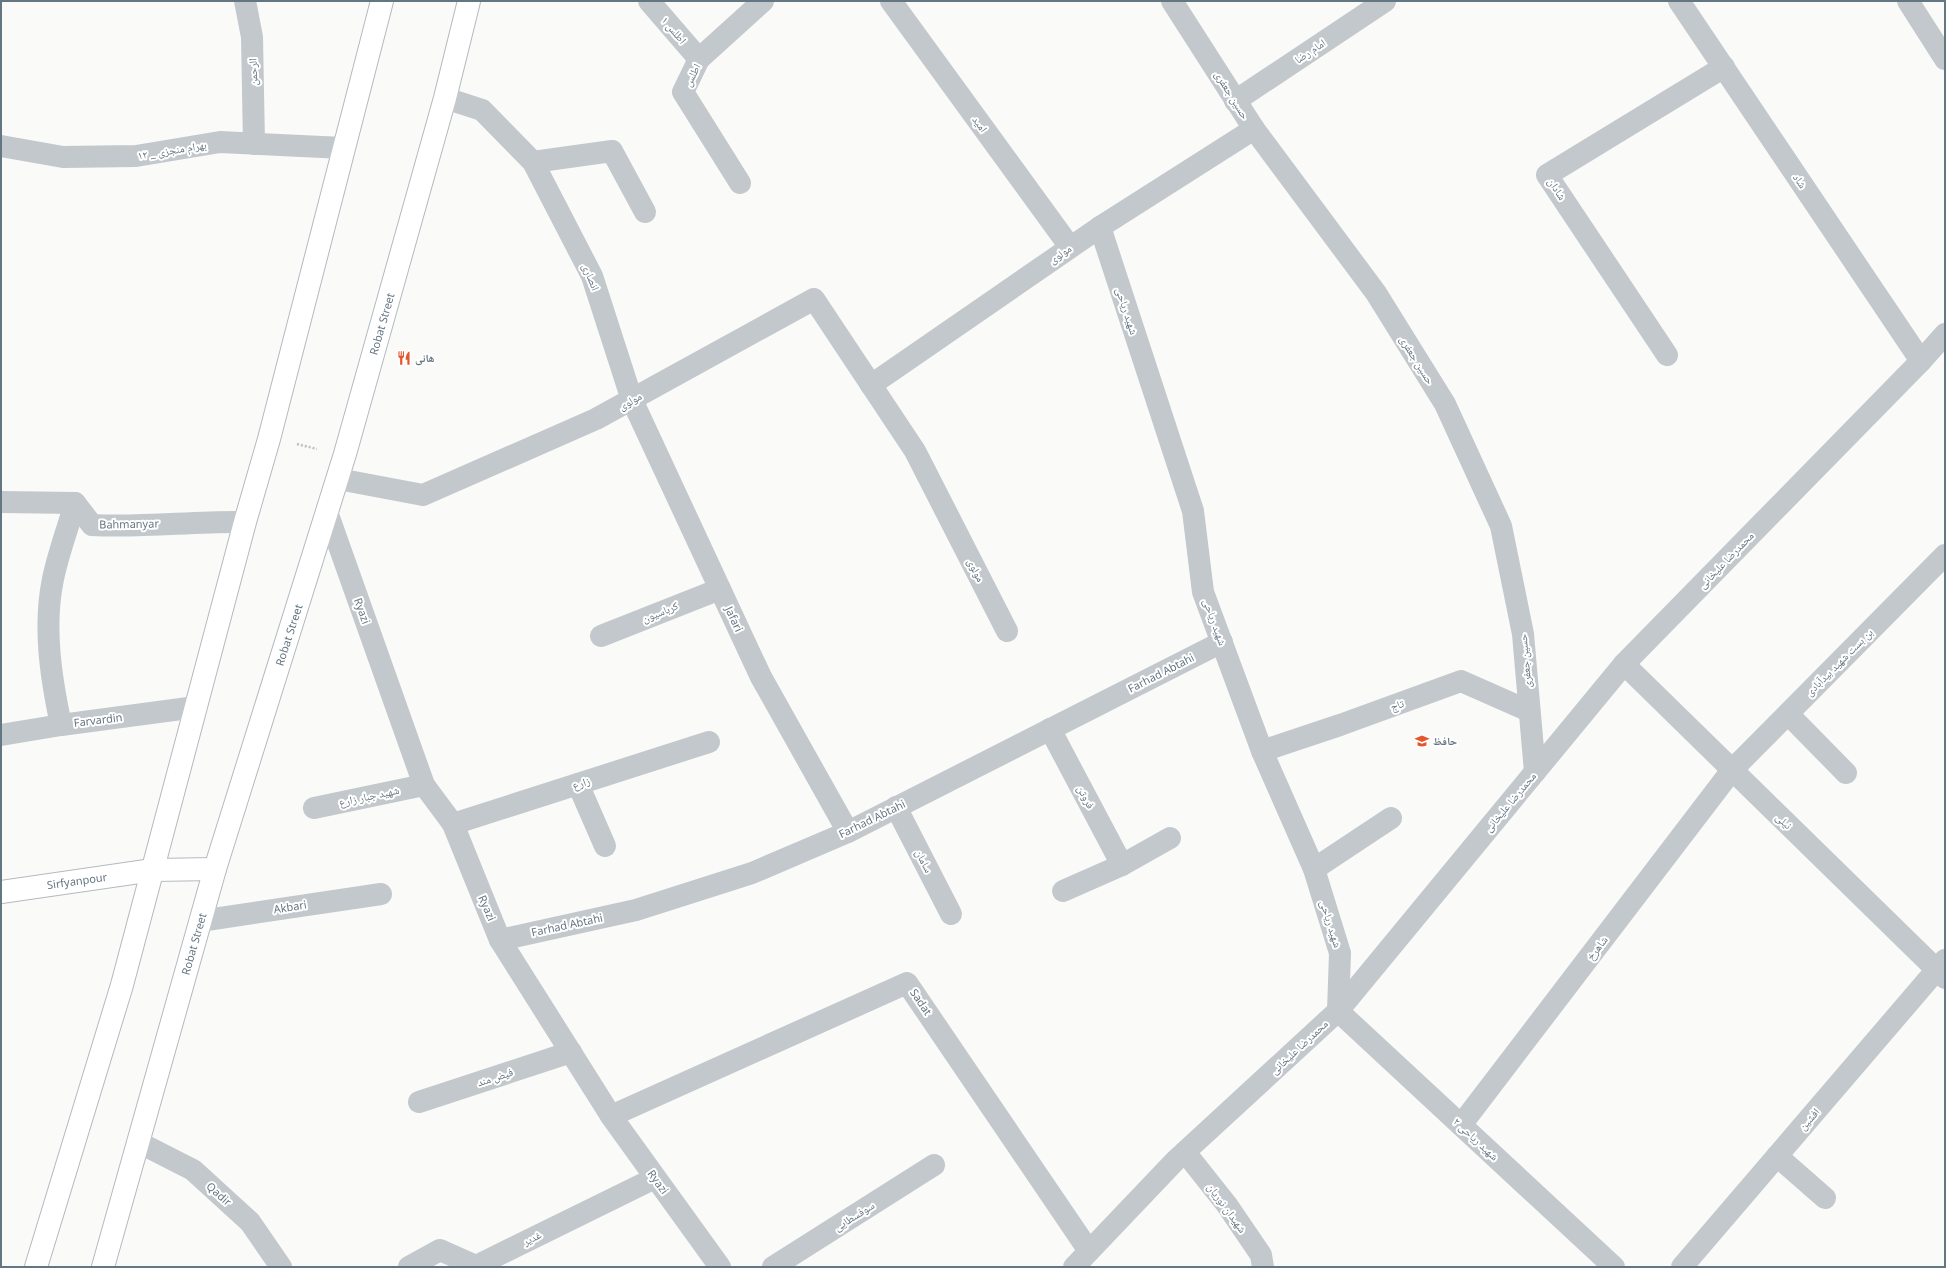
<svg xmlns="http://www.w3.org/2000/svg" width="1946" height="1268" viewBox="0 0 1946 1268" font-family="'Noto Sans','Noto Naskh Arabic',sans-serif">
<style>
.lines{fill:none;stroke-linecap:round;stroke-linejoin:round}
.secondary-casing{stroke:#b3babf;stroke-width:24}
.path{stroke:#bbbfc2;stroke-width:2.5;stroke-dasharray:2 2;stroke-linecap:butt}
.street{stroke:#c3c8cc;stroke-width:22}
.secondary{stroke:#fff;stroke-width:22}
.labels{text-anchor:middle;stroke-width:4;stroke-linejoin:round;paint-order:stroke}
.street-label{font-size:11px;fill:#657683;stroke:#fff}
.poi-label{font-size:11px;font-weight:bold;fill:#657683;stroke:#fff;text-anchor:start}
</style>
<rect width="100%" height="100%" fill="#fafaf8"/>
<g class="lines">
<defs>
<g id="secondary">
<polyline points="1,892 153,870 215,869"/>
<polyline points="36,1267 122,985 245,522 269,439 382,1"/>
<polyline points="103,1267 215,869 345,454 445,98 469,1"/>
</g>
</defs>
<use href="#secondary" class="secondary-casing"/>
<polyline class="path" points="297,444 317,449"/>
<g class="street">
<polyline points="245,1 252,37 254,144"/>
<polyline points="649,1 699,59"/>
<polyline points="891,1 1070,247"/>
<polyline points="1172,1 1254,129 1376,293 1445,404 1501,526 1523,634 1535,772"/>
<polyline points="1679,1 1921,361"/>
<polyline points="1908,1 1945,59"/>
<polyline points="445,98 482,110 533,162 592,276 632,400 761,677 848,832"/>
<polyline points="1235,101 1385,1"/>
<polyline points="1,146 63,157 136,156 220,142 343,148"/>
<polyline points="533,162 612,151 645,212"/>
<polyline points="740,183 683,92 699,59 763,1"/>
<polyline points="1100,227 1193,511 1203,592 1262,751 1314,869 1340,953 1338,1011 1614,1267"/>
<polyline points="1667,355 1547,175 1724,67"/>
<polyline points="871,385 1100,227 1254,129"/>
<polyline points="338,479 423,495 596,419 814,299 915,451 1007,631"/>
<path d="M1 502 75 503 92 525C143 528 193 521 245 522"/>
<polyline points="327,512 424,785 453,824 500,940 611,1116 720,1267"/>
<polyline points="601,636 720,589"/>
<polyline points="1624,664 1945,978"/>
<polyline points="1788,714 1846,773"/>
<path d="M61 725C51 678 43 627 53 579 58 554 68 528 75 503"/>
<polyline points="1050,729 1122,865"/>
<polyline points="1,735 61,725 196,707"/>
<polyline points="1262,751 1340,725 1461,681 1529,711"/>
<polyline points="578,784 605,846"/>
<polyline points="896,807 951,914"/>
<polyline points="314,808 424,785"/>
<polyline points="453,824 709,742"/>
<polyline points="1314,869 1391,818"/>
<polyline points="1063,891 1122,865 1170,838"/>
<polyline points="200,921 381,894"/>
<polyline points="500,940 636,910 752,873 848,832 1222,642"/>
<polyline points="419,1102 571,1052"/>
<polyline points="611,1116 907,983 1089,1251"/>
<polyline points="1461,1125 1732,770 1945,555"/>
<polyline points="138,1142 193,1170 250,1222 281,1267"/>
<polyline points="1185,1152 1227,1205 1261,1255 1263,1267"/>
<polyline points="1777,1156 1825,1198"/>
<polyline points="409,1267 440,1250 476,1266 655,1178"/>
<polyline points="773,1267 934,1165"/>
<polyline points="1074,1267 1175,1161 1338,1011 1624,664 1921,361 1945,334"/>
<polyline points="1682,1267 1945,960"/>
</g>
<use href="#secondary" class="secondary"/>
</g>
<defs>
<symbol id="restaurant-bare" viewBox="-9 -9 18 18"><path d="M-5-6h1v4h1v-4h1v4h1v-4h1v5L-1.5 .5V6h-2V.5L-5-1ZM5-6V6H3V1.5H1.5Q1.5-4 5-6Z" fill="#e4572e" stroke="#fff" stroke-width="2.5" paint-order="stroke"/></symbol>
<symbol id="school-bare" viewBox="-9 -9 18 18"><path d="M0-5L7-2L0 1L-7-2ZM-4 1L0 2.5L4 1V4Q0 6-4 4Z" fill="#e4572e" stroke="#fff" stroke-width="2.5" paint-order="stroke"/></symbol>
</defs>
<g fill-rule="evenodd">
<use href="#restaurant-bare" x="394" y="348" width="20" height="20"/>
<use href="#school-bare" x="1412" y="731" width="20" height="20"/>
</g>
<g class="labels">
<g class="street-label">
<text transform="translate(674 30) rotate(50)" y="4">اطلس ۱</text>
<text transform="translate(1310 51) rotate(-34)" y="4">امام رضا</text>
<text transform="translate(253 72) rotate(-92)" y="4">الرحمن</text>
<text transform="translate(692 75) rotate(-63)" y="4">اطلس</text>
<text transform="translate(1232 95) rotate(58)" y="4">حسین جعفری</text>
<text transform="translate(980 124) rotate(54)" y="4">امید</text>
<text transform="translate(172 150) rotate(-9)" y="4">۱۲ _ بهرام منجزی</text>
<text transform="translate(1800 181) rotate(56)" y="4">شاد</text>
<text transform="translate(1557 189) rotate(57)" y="4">شادان</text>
<text transform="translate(1060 254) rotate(-35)" y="4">مولوی</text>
<text transform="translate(591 277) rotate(68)" y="4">انصاری</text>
<text transform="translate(1127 311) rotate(72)" y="4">شهید ریاحی</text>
<text transform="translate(382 324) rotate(-74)" y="4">Robat Street</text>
<text transform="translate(1417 360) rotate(58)" y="4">حسین جعفری</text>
<text transform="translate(630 401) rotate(-29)" y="4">مولوی</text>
<text transform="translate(129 524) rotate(-1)" y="4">Bahmanyar</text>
<text transform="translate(1726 560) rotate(-46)" y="4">محمدرضا علیخانی</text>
<text transform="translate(976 570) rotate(63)" y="4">مولوی</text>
<text transform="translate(362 611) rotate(70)" y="4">Ryazi</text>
<text transform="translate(660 612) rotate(-22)" y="4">کرباسیون</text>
<text transform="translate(734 619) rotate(65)" y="4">Jafari</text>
<text transform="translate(1215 622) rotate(70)" y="4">شهید ریاحی</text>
<text transform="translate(289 635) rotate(-72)" y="4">Robat Street</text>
<text transform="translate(1525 661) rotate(-95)" y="4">حسین جعفری</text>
<text transform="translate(1839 662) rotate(-45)" y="4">بن بست شهید بیدآبادی</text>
<text transform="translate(1161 673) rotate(-27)" y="4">Farhad Abtahi</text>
<text transform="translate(1397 705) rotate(-20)" y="4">تاج</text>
<text transform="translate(98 720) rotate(-7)" y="4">Farvardin</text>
<text transform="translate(581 783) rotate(-18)" y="4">زارع</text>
<text transform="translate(369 796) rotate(-12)" y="4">شهید جبار زارع</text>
<text transform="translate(1086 797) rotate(62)" y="4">فروتن</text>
<text transform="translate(1510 802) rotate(-50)" y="4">محمدرضا علیخانی</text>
<text transform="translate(872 819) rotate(-26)" y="4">Farhad Abtahi</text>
<text transform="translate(1784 821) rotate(44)" y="4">نیلی</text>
<text transform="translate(924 861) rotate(63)" y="4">سامان</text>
<text transform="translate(77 881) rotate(-8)" y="4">Sirfyanpour</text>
<text transform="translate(290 907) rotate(-9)" y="4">Akbari</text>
<text transform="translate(487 908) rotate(67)" y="4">Ryazi</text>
<text transform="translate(1331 924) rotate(73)" y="4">شهید ریاحی</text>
<text transform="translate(567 925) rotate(-12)" y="4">Farhad Abtahi</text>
<text transform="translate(194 944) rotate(-74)" y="4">Robat Street</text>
<text transform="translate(1597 948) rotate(-53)" y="4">شاهرخ</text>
<text transform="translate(921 1002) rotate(56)" y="4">Sadat</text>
<text transform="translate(1299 1047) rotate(-43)" y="4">محمدرضا علیخانی</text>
<text transform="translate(495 1077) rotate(-18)" y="4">فیض مند</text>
<text transform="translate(1809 1119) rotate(-49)" y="4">افشین</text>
<text transform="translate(1476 1139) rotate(43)" y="4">شهید ریاحی ۲</text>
<text transform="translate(658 1182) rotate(54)" y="4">Ryazi</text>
<text transform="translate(219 1194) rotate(42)" y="4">Qadir</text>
<text transform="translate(1227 1208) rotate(54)" y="4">شهیدان نوریان</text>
<text transform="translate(854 1216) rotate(-32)" y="4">سوفسطایی</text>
<text transform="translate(532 1238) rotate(-26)" y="4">غدیر</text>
</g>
<g class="poi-label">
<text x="415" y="362">هانی</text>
<text x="1433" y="745">حافظ</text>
</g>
</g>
<rect width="1946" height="1268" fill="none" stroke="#657683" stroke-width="4"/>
</svg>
